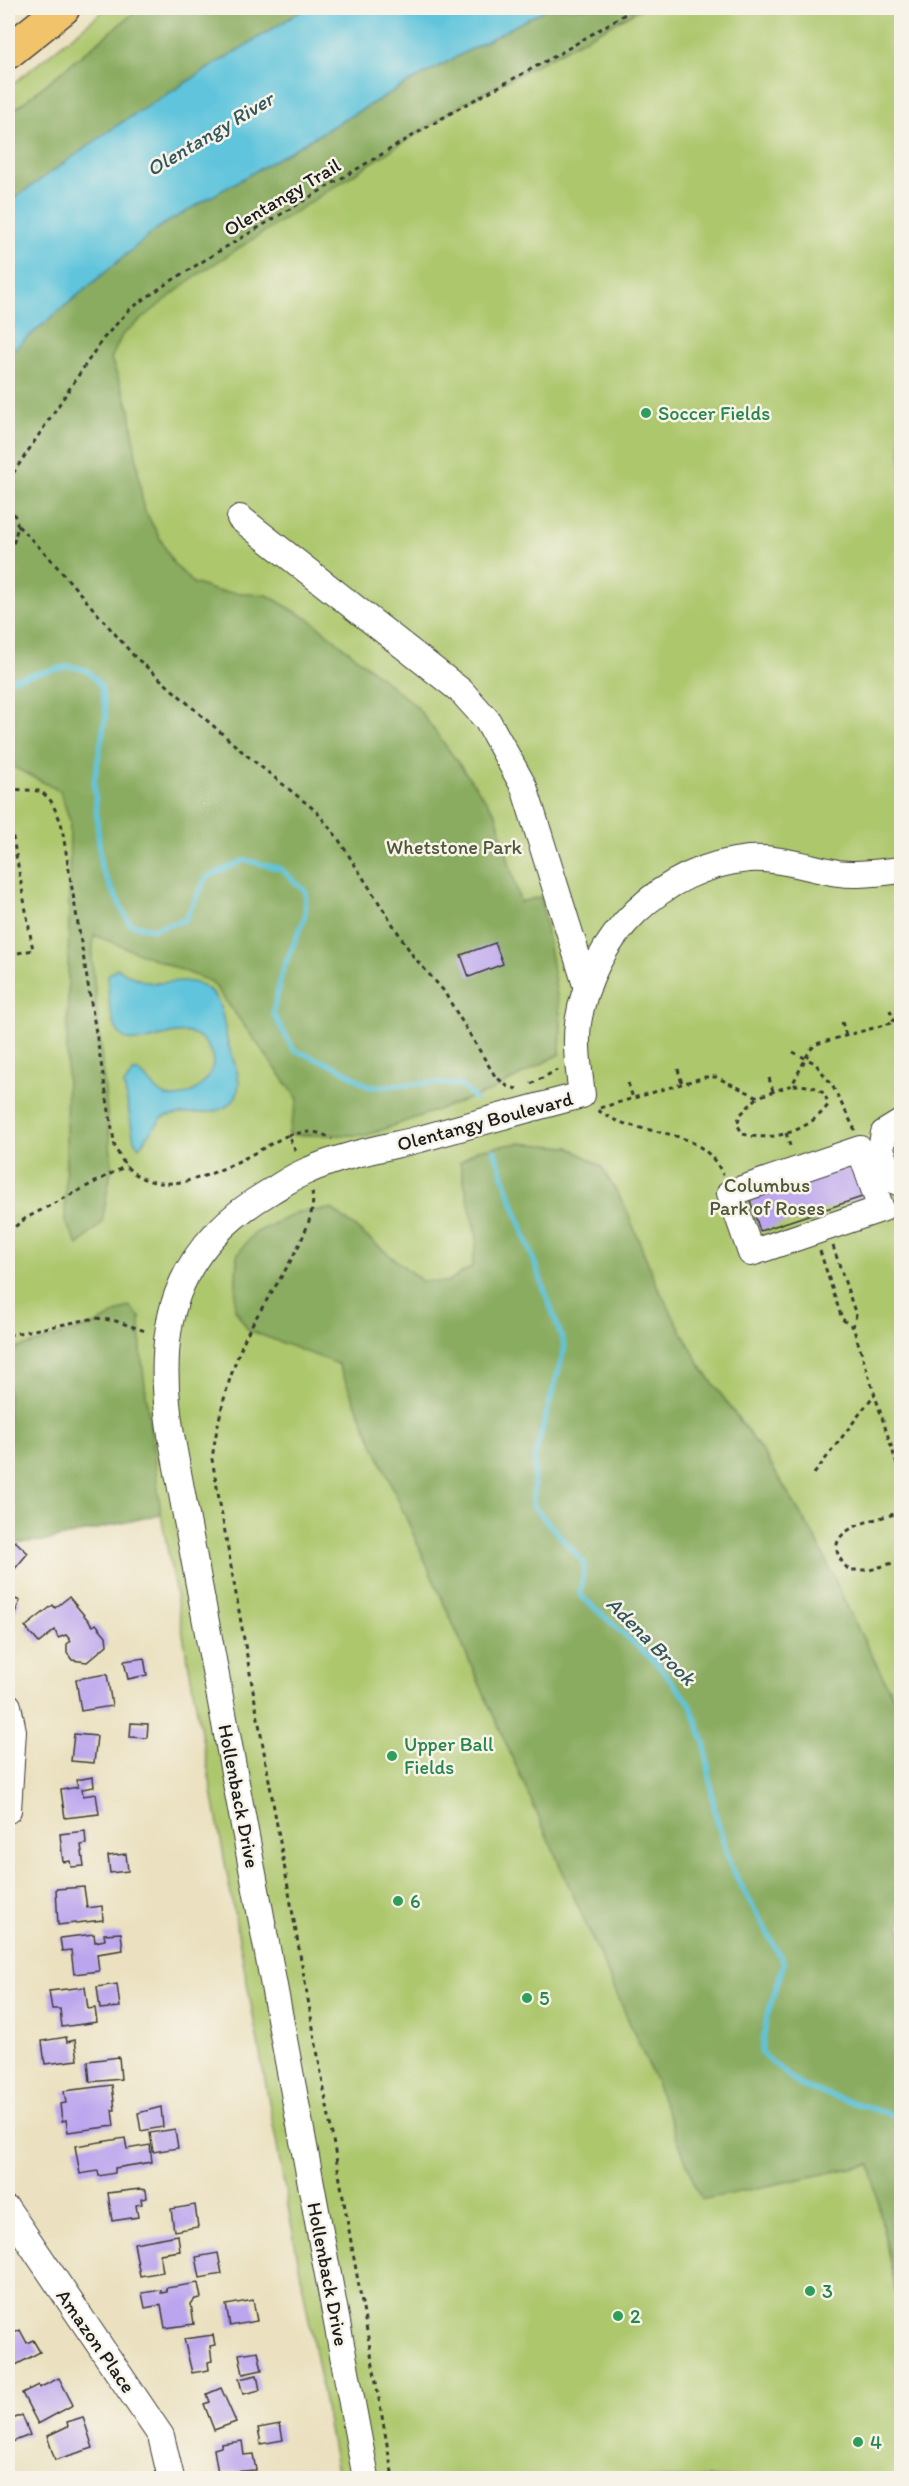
<svg xmlns="http://www.w3.org/2000/svg" width="909" height="2486" viewBox="0 0 909 2486" font-family="Itim,sans-serif">
<style>
.green{fill:#adc76d;stroke:#647244;stroke-width:1.5}
.forest{fill:#8aac60;stroke:#53643e;stroke-width:1.5}
.water{fill:#5ec4dc;stroke:#3d707c;stroke-width:1.5}
.lines{fill:none;stroke-linecap:round;stroke-linejoin:round}
.stream{stroke:#5ec4dc;stroke-width:5}
.building{fill:#bba5ee}
.minor-casing{stroke:#3b3a35;stroke-width:28}
.highway-casing{stroke:#3b3a35;stroke-width:36}
.path{stroke:#3b3a35;stroke-width:3;stroke-dasharray:4.5 4.5;stroke-linecap:butt}
.minor{stroke:#fff;stroke-width:26}
.highway{stroke:#f1c36a;stroke-width:33}
.leisure-dot{fill:#2e9e5b;stroke:#f7f3e8;stroke-width:2}
.labels{text-anchor:middle;stroke-width:5;stroke-linejoin:round;paint-order:stroke}
.street-label{font-size:20px;fill:#1c1c1c;stroke:#f7f3e8}
.leisure-label{font-size:20px;fill:#27864d;stroke:#f7f3e8;text-anchor:start}
.park-label{font-size:20px;fill:#4f5838;stroke:#f7f3e8}
.water-label{font-size:21px;font-style:italic;fill:#33575f;stroke:#f7f3e8}
</style>
<rect width="100%" height="100%" fill="#f7f3e8"/>
<filter id="ink" filterUnits="userSpaceOnUse"><feTurbulence type="fractalNoise" baseFrequency=".0167" numOctaves="2"/><feDisplacementMap in="SourceGraphic" scale="12" xChannelSelector="R" yChannelSelector="G"/><feConvolveMatrix kernelMatrix="1 2 1 2 8 2 1 2 1" color-interpolation-filters="sRGB"/></filter>
<filter id="wash" filterUnits="userSpaceOnUse"><feTurbulence type="fractalNoise" baseFrequency=".008" numOctaves="4" result="noise"/><feDisplacementMap in="SourceGraphic" scale="24" xChannelSelector="R" yChannelSelector="G"/><feGaussianBlur stdDeviation="1.35" result="paint"/><feColorMatrix in="noise" values="0 0 0 0 0 0 0 0 0 0 0 0 0 0 0 0 0 1.4 0 .05"/><feComposite in="paint" operator="in"/></filter>
<g filter="url(#wash)">
<rect width="100%" height="100%" fill="#ebe1c0"/>
<g class="green">
<polygon points="107,8 140,8 8,115 8,88"/>
<polygon points="548,8 901,8 901,2478 338,2478 129,1340 8,1378 8,354"/>
</g>
<g class="forest">
<polygon points="140,8 306,8 119,124 8,203 8,115"/>
<polygon points="548,8 642,8 461,105 194,277 122,335 111,359 130,410 143,507 174,564 193,583 216,591 267,595 312,621 417,707 496,814 520,902 541,897 561,1021 560,1054 491,1091 367,1135 288,1135 298,1099 212,982 94,935 92,959 112,1164 102,1223 78,1245 65,1221 70,821 60,791 8,764 8,354 159,227 404,85"/>
<polygon points="519,1143 569,1147 601,1166 625,1206 658,1288 700,1365 766,1457 816,1539 852,1617 901,1712 901,2317 870,2164 701,2200 654,2078 338,1364 248,1330 235,1309 237,1255 253,1234 298,1212 332,1209 422,1281 447,1282 472,1267 477,1239 460,1162 477,1150"/>
<polygon points="129,1306 140,1317 141,1353 161,1514 46,1541 8,1543 8,1351 97,1324"/>
</g>
<g class="water">
<polygon points="306,8 548,8 404,85 159,227 8,354 8,203 119,124"/>
<path d="M117 968C128 974 142 983 155 983 171 983 185 978 201 985 223 995 223 1020 227 1040 231 1058 248 1085 232 1102 216 1119 183 1109 162 1118L139 1147 134 1140 124 1085 133 1072H139C148 1078 156 1092 166 1096 188 1103 221 1076 211 1053 184 989 107 1107 108 975Z"/>
</g>
<g class="lines">
<g class="stream">
<polyline points="8,680 70,666 88,671 101,686 106,714 94,782 101,868 130,924 152,929 185,920 206,878 245,860 281,869 306,892 305,917 282,972 273,1013 294,1050 339,1068 370,1087 437,1083 462,1086 475,1099"/>
<polyline points="494,1150 565,1347 535,1456 533,1506 585,1564 580,1595 656,1663 690,1703 705,1745 715,1813 731,1867 784,1963 767,2016 761,2053 801,2086 902,2118"/>
</g>
</g>
<g id="blocks">
<g class="building">
<polygon points="495,943 503,964 469,977 461,955"/>
<polygon points="856,1158 868,1195 760,1231 748,1194"/>
<polygon points="15,1541 28,1553 13,1571 8,1567 8,1550"/>
<polygon points="8,1596 20,1601 14,1615 8,1612"/>
<polygon points="69,1597 93,1626 96,1624 106,1636 107,1645 87,1662 72,1660 67,1653 67,1644 71,1641 66,1635 58,1638 55,1630 39,1643 25,1627 53,1605 55,1608"/>
<polygon points="144,1658 147,1675 128,1679 124,1661"/>
<polygon points="107,1674 112,1706 81,1711 76,1679"/>
<polygon points="131,1723 148,1724 147,1738 130,1737"/>
<polygon points="74,1734 97,1736 94,1763 71,1761"/>
<polygon points="93,1777 94,1787 82,1789 83,1796 96,1794 99,1814 65,1818 61,1790 78,1787 76,1780"/>
<polygon points="85,1831 86,1844 81,1845 84,1866 71,1867 70,1861 63,1862 60,1834"/>
<polygon points="126,1854 128,1871 110,1873 108,1856"/>
<polygon points="84,1887 87,1908 102,1906 103,1920 58,1925 56,1889"/>
<polygon points="121,1933 123,1950 97,1954 99,1971 74,1974 71,1950 62,1951 60,1938 94,1934 95,1942 105,1940 104,1934"/>
<polygon points="117,1984 120,2007 100,2009 97,1987"/>
<polygon points="85,1987 88,2009 95,2008 97,2022 62,2027 60,2009 52,2009 49,1991"/>
<polygon points="66,2037 67,2042 75,2040 78,2060 45,2064 42,2041"/>
<polygon points="119,2057 121,2079 90,2082 88,2061"/>
<polygon points="112,2085 115,2110 112,2110 114,2126 68,2132 66,2120 62,2121 60,2104 66,2103 64,2091"/>
<polygon points="161,2107 163,2127 141,2131 138,2113"/>
<polygon points="175,2129 178,2148 153,2152 150,2133"/>
<polygon points="125,2138 127,2149 150,2145 152,2162 115,2168 115,2173 99,2176 98,2171 80,2174 75,2146"/>
<polygon points="140,2189 146,2190 147,2198 141,2199 142,2204 136,2205 138,2217 112,2221 108,2193"/>
<polygon points="195,2205 198,2227 174,2231 171,2209"/>
<polygon points="178,2235 180,2251 160,2254 163,2272 140,2276 134,2243"/>
<polygon points="218,2253 222,2274 200,2278 196,2257"/>
<polygon points="198,2283 201,2298 195,2299 191,2304 194,2324 165,2328 161,2305 145,2308 142,2293 161,2290 161,2293 167,2292 166,2288"/>
<polygon points="253,2300 257,2321 230,2326 226,2305"/>
<polygon points="20,2330 27,2343 33,2340 40,2352 16,2365 10,2352 13,2350 8,2336"/>
<polygon points="213,2335 215,2345 210,2346 212,2361 208,2362 209,2370 192,2373 184,2339"/>
<polygon points="258,2351 262,2370 243,2374 239,2354"/>
<polygon points="257,2375 260,2390 243,2394 239,2379"/>
<polygon points="59,2378 73,2405 38,2424 22,2393 38,2385 39,2388"/>
<polygon points="221,2388 236,2422 214,2430 204,2404 210,2402 207,2394"/>
<polygon points="22,2415 30,2435 12,2442 8,2421"/>
<polygon points="83,2417 93,2448 55,2460 47,2436 68,2426 67,2422"/>
<polygon points="280,2424 283,2440 261,2444 258,2428"/>
<polygon points="242,2441 244,2455 253,2454 256,2470 218,2473 214,2449 221,2447 221,2444"/>
</g>
</g>
</g>
<g filter="url(#ink)">
<use href="#blocks" fill-opacity="0" stroke="#3b3a35" stroke-width="1.5"/>
<g class="lines">
<defs>
<g id="minor">
<polyline points="240,518 461,691 487,720 524,787 587,988"/>
<polyline points="902,1122 884,1133 881,1149 892,1179 902,1184"/>
<polygon points="860,1149 881,1209 751,1253 730,1193"/>
<polyline points="8,1706 13,1731 8,1810"/>
<polyline points="8,2210 161,2436 171,2478"/>
<path d="M366 2478 171 1435C154 1327 172 1249 271 1191 283 1184 294 1176 307 1171 342 1155 383 1148 420 1139 474 1124 528 1109 582 1095 579 1071 575 1047 578 1023 591 937 662 867 749 859 778 857 809 868 838 873 859 876 881 872 902 870"/>
</g>
<polyline id="highway" points="8,52 63,8"/>
</defs>
<use href="#minor" class="minor-casing"/>
<use href="#highway" class="highway-casing"/>
<g class="path">
<polyline points="8,481 102,340 129,310 163,286 216,253 461,107 559,54 635,8"/>
<polyline points="8,496 18,526 8,564"/>
<polyline points="18,526 46,554 134,656 244,753 316,811 337,837 413,956 443,990 495,1076 507,1086 517,1089"/>
<path d="M8 789 41 791 51 801 61 822 115 1147C118 1153 122 1161 127 1167 168 1210 246 1156 288 1135L297 1153"/>
<polyline points="8,810 33,950 8,955"/>
<polyline points="890,1010 894,1022"/>
<polyline points="842,1022 846,1035"/>
<polyline points="793,1052 815,1063 832,1085 855,1130"/>
<polyline points="678,1069 682,1084"/>
<polyline points="769,1078 773,1091"/>
<polyline points="628,1083 633,1098"/>
<polyline points="531,1084 557,1070"/>
<path d="M757 1098 739 1116 738 1126 743 1134C773 1143 810 1130 828 1105 825 1085 809 1086 792 1085"/>
<polyline points="600,1108 705,1077 716,1077 758,1097 792,1085 810,1050 816,1044 902,1020"/>
<path d="M598 1110C638 1141 698 1120 723 1175"/>
<polyline points="786,1133 791,1149"/>
<path d="M288 1135C305 1132 316 1129 332 1139"/>
<path d="M312 1192C320 1230 263 1300 246 1336 229 1375 218 1416 212 1459L393 2478"/>
<polyline points="8,1232 26,1218 126,1166"/>
<polyline points="833,1246 856,1315 853,1327 902,1480"/>
<polyline points="820,1251 842,1319 853,1327"/>
<polyline points="8,1335 96,1318 116,1321 148,1332"/>
<polyline points="814,1474 874,1395"/>
<path d="M902 1512C874 1520 810 1530 849 1570H870L902 1560"/>
</g>
<use href="#minor" class="minor"/>
<use href="#highway" class="highway"/>
</g>
</g>
<g class="leisure-dot">
<circle cx="646" cy="413" r="6"/>
<circle cx="392" cy="1756" r="6"/>
<circle cx="398" cy="1901" r="6"/>
<circle cx="527" cy="1998" r="6"/>
<circle cx="810" cy="2291" r="6"/>
<circle cx="618" cy="2316" r="6"/>
<circle cx="858" cy="2442" r="6"/>
</g>
<g class="labels">
<g class="street-label">
<text transform="translate(282 197) rotate(-31)" y="7">Olentangy Trail</text>
<text transform="translate(485 1121) rotate(-15)" y="7">Olentangy Boulevard</text>
<text transform="translate(239 1796) rotate(79)" y="7">Hollenback Drive</text>
<text transform="translate(328 2274) rotate(79)" y="7">Hollenback Drive</text>
<text transform="translate(96 2341) rotate(55)" y="7">Amazon Place</text>
</g>
<g class="leisure-label">
<text x="658" y="420">Soccer Fields</text>
<text x="404" y="1751">Upper Ball<tspan x="404" dy="23">Fields</tspan></text>
<text x="410" y="1908">6</text>
<text x="539" y="2005">5</text>
<text x="822" y="2298">3</text>
<text x="630" y="2323">2</text>
<text x="870" y="2449">4</text>
</g>
<g class="park-label">
<text x="454" y="854">Whetstone Park</text>
<text x="767" y="1192">Columbus<tspan x="767" dy="23">Park of Roses</tspan></text>
</g>
<g class="water-label">
<text transform="translate(210 134) rotate(-31)" y="7">Olentangy River</text>
<text transform="translate(651 1641) rotate(45)" y="7">Adena Brook</text>
</g>
</g>
<rect width="909" height="2486" fill="none" stroke="#f7f3e8" stroke-width="30"/>
</svg>
